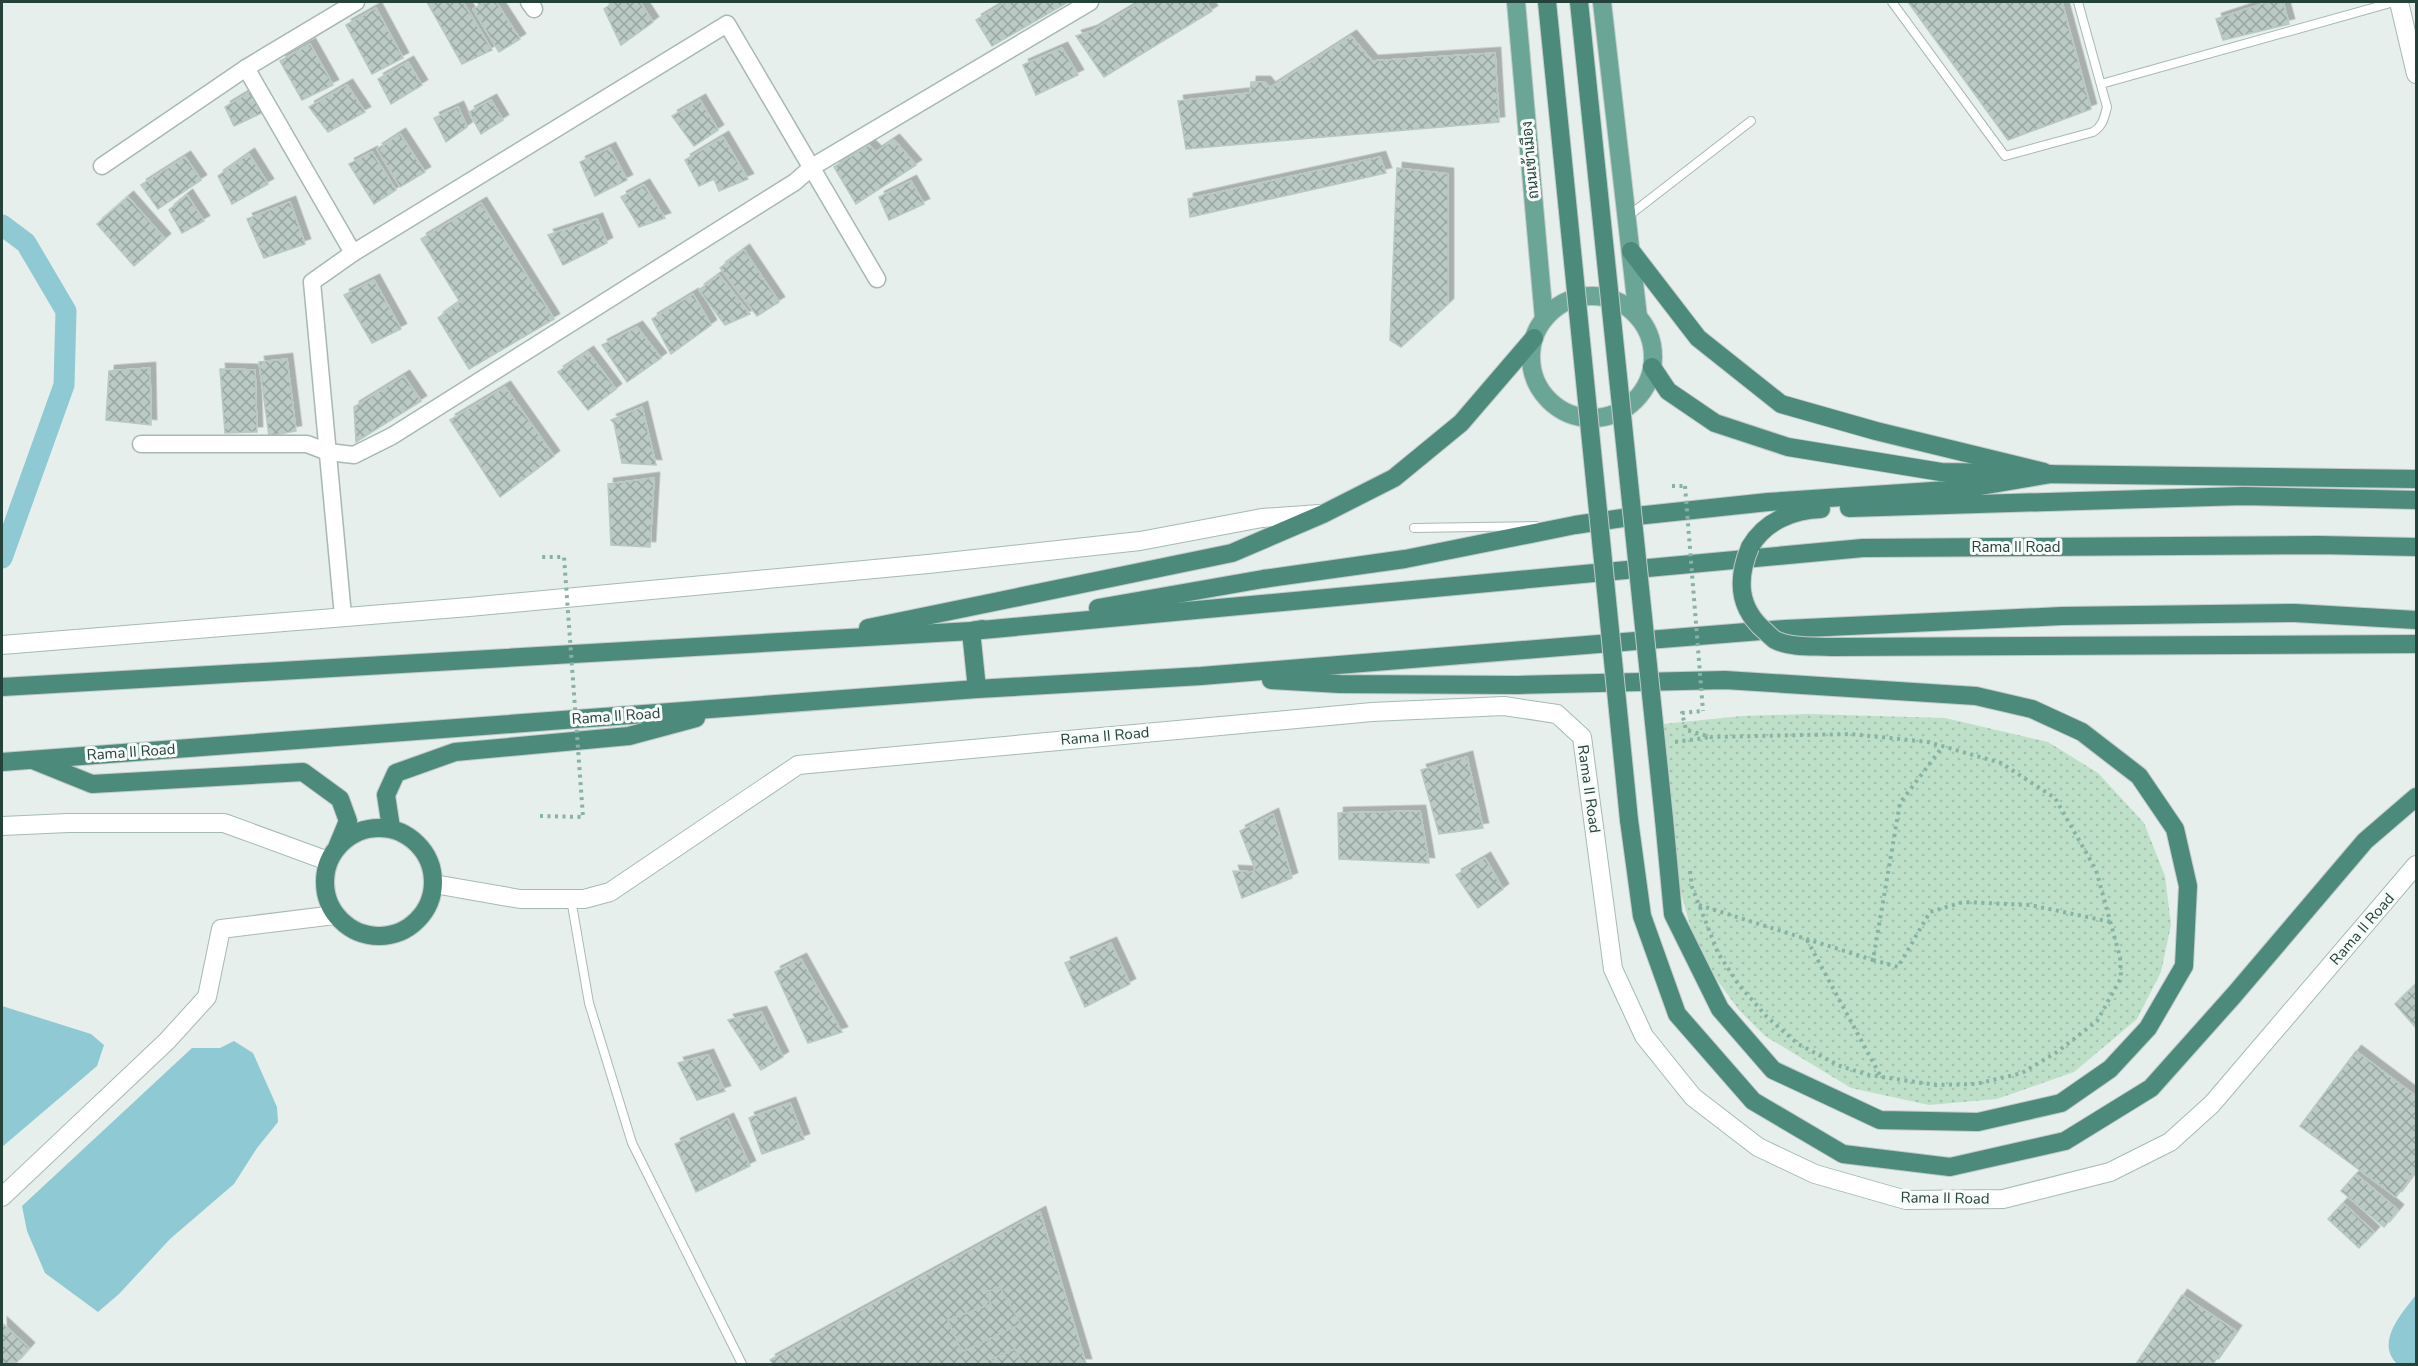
<svg xmlns="http://www.w3.org/2000/svg" width="2418" height="1366" viewBox="0 0 2418 1366" font-family="'Nunito Sans',Sarabun,sans-serif">
<style>
.park{fill:url(#park-dots)}
.water{fill:#8ec9d4}
.lines{fill:none;stroke-linecap:round;stroke-linejoin:round}
.canal{stroke:#8ec9d4;stroke-width:21}
.building{fill:url(#building-cross-hatch);stroke:#b8c9c2;stroke-width:1.5;filter:url(#shadow)}
.service-casing{stroke:#a8b8b2;stroke-width:10}
.minor-casing{stroke:#a8b8b2;stroke-width:19}
.tertiary-casing{stroke:#a8b8b2;stroke-width:20}
.secondary-casing{stroke:#a4bbb3;stroke-width:20}
.primary-casing{stroke:#c2cac8;stroke-width:20}
.trunk-casing{stroke:#c2cac8;stroke-width:20}
.path{stroke:#86b3a5;stroke-width:4;stroke-dasharray:3 4.5;stroke-linecap:butt}
.service{stroke:#fff;stroke-width:8}
.minor{stroke:#fff;stroke-width:16}
.tertiary{stroke:#fff;stroke-width:18}
.secondary{stroke:#fff;stroke-width:18}
.primary{stroke:#6aa596;stroke-width:18}
.trunk{stroke:#4c8a7c;stroke-width:18}
.trunk-bridge-casing{stroke:#c2cac8;stroke-width:20;stroke-linecap:butt}
.path-bridge{stroke:#86b3a5;stroke-width:4;stroke-dasharray:3 4.5;stroke-linecap:butt}
.trunk-bridge{stroke:#4c8a7c;stroke-width:18}
.labels{text-anchor:middle;stroke-width:6;stroke-linejoin:round;paint-order:stroke}
.street-label{font-size:15px;fill:#24423a;stroke:#f7fbf9}
</style>
<defs>
<pattern id="park-dots" width="8" height="8" patternUnits="userSpaceOnUse" patternTransform="scale(1.5)"><rect width="8" height="8" fill="#bfe0c8"/><path d="M2 2h.1M6 6h.1" fill="none" stroke="#a4c1ad" stroke-width="1.8" stroke-linecap="round"/></pattern>
<pattern id="building-cross-hatch" width="8" height="8" patternUnits="userSpaceOnUse" patternTransform="scale(1.5)"><rect width="8" height="8" fill="#bbcac4"/><path d="M0 0l8 8M0 8l8-8" fill="none" stroke="#98a6a0"/></pattern>
<filter id="shadow"><feDropShadow dx="5.5" dy="-5.5" stdDeviation="0" flood-color="#0004"/></filter>
</defs>
<rect width="100%" height="100%" fill="#e6efeb"/>
<polygon class="park" points="1808,714 1945,718 2048,742 2098,773 2144,823 2165,876 2171,925 2161,972 2137,1019 2074,1072 1997,1099 1929,1105 1851,1088 1765,1036 1739,1010 1717,980 1692,932 1676,876 1663,724 1742,716"/>
<g class="water">
<polygon points="2,1006 91,1034 104,1045 97,1066 2,1147"/>
<polygon points="234,1041 253,1053 277,1107 278,1122 257,1148 234,1184 170,1239 119,1294 98,1312 45,1273 27,1231 22,1206 192,1048 220,1048"/>
<path d="M2416 1295V1364H2397C2375 1342 2402 1313 2416 1295Z"/>
</g>
<g class="lines">
<polyline class="canal" points="2,225 26,243 66,311 64,385 2,558"/>
</g>
<g class="building">
<polygon points="427,2 463,2 492,50 462,64"/>
<polygon points="486,2 496,2 520,39 499,52 473,9"/>
<polygon points="614,2 640,2 653,22 621,45 604,9"/>
<polygon points="1006,2 1068,2 992,46 976,20"/>
<polygon points="1141,2 1206,2 1212,11 1104,77 1076,36 1092,31"/>
<polygon points="1908,2 2062,2 2091,109 2008,140"/>
<polygon points="2268,2 2283,2 2289,24 2223,40 2216,19"/>
<polygon points="376,8 403,58 372,74 346,25"/>
<polygon points="1351,36 1372,61 1495,53 1499,122 1186,149 1178,101 1250,93 1251,82 1265,82 1270,88"/>
<polygon points="310,44 333,85 302,100 280,61"/>
<polygon points="1062,48 1078,75 1036,95 1023,65"/>
<polygon points="408,62 422,85 391,104 378,79"/>
<polygon points="347,85 365,112 328,132 309,107"/>
<polygon points="253,90 264,112 234,126 225,107"/>
<polygon points="491,100 503,120 481,134 469,112"/>
<polygon points="700,100 718,130 694,146 672,116"/>
<polygon points="458,107 467,127 446,142 434,118"/>
<polygon points="400,134 425,172 400,187 377,149"/>
<polygon points="723,137 748,179 719,191 714,179 699,186 685,160"/>
<polygon points="894,140 916,165 856,204 834,167 869,145 876,152"/>
<polygon points="610,148 627,180 595,196 580,162"/>
<polygon points="372,152 396,190 374,204 349,164"/>
<polygon points="249,154 268,184 232,204 218,176"/>
<polygon points="185,157 201,180 158,209 141,185"/>
<polygon points="1380,157 1386,173 1190,217 1188,199"/>
<polygon points="1397,168 1448,174 1448,304 1401,347 1390,340"/>
<polygon points="911,181 924,204 889,220 879,197"/>
<polygon points="644,185 665,218 639,227 621,197"/>
<polygon points="187,195 204,221 182,233 169,210"/>
<polygon points="128,197 165,239 134,266 97,224"/>
<polygon points="290,202 305,244 264,258 247,219"/>
<polygon points="481,203 554,319 469,369 438,318 460,302 421,239"/>
<polygon points="597,219 607,243 563,265 548,235"/>
<polygon points="744,250 779,302 757,316 720,268"/>
<polygon points="719,275 750,314 725,325 699,290"/>
<polygon points="374,280 401,329 372,343 344,295"/>
<polygon points="693,294 711,325 671,354 652,319"/>
<polygon points="637,327 661,358 627,382 602,345"/>
<polygon points="588,352 616,389 588,410 558,372"/>
<polygon points="287,359 296,431 269,436 259,362"/>
<polygon points="150,368 151,425 106,420 109,371"/>
<polygon points="220,369 255,370 257,432 225,433"/>
<polygon points="404,376 421,401 356,442 354,407"/>
<polygon points="505,387 554,456 500,497 450,420"/>
<polygon points="642,407 656,465 622,463 614,423 611,420"/>
<polygon points="654,478 650,547 611,545 608,484"/>
<polygon points="1467,757 1483,828 1439,834 1421,770"/>
<polygon points="1420,811 1429,863 1339,859 1338,813"/>
<polygon points="1273,814 1292,878 1242,898 1233,871 1254,872 1255,869 1240,831"/>
<polygon points="1485,858 1503,889 1478,908 1456,875"/>
<polygon points="1111,943 1130,984 1085,1007 1065,963"/>
<polygon points="801,959 842,1032 808,1043 775,972"/>
<polygon points="2416,984 2416,1028 2395,1004"/>
<polygon points="761,1012 783,1057 761,1070 728,1020"/>
<polygon points="2356,1051 2416,1096 2416,1170 2396,1197 2300,1126"/>
<polygon points="708,1055 725,1091 697,1100 678,1063"/>
<polygon points="790,1103 804,1139 762,1154 749,1118"/>
<polygon points="728,1119 750,1166 696,1192 675,1144"/>
<polygon points="2356,1174 2398,1210 2384,1227 2341,1191"/>
<polygon points="2343,1203 2374,1232 2359,1248 2328,1219"/>
<polygon points="1040,1212 1086,1364 773,1364 770,1360"/>
<polygon points="1000,1287 1021,1324 962,1352 948,1320 991,1304 986,1292"/>
<polygon points="2182,1295 2236,1331 2213,1364 2136,1364"/>
<polygon points="2,1323 29,1348 15,1364 4,1364 2,1362"/>
<polygon points="1015,1349 1023,1364 994,1364 991,1359"/>
</g>
<g class="lines">
<defs>
<g id="service">
<path d="M1892 2 2005 156 2093 132C2103 126 2104 118 2107 107L2078 2"/>
<polyline points="2101,84 2394,2"/>
<polyline points="1627,217 1751,121"/>
<polyline points="1414,528 1536,526"/>
<polyline points="571,899 589,1003 632,1143 742,1364"/>
</g>
<g id="minor">
<polyline points="529,2 534,9"/>
<polyline points="246,68 353,253"/>
<polyline points="102,166 246,68 356,2"/>
<polyline points="141,444 307,444 328,452 354,455 392,436 795,182 812,167 1090,2"/>
<polyline points="343,616 312,282 353,253 727,24 877,279"/>
</g>
<g id="tertiary">
<polyline points="2399,2 2416,74"/>
<polyline points="2,1197 167,1041 207,997 221,929 335,915"/>
</g>
<g id="secondary">
<polyline points="2,645 469,607 928,564 1140,541 1262,518 1319,514"/>
<polyline points="2,826 68,823 224,823 328,861"/>
<polyline points="434,884 520,899 584,899 610,892 798,765 1372,712 1504,706 1557,714 1582,737 1613,969 1644,1036 1693,1097 1758,1147 1815,1174 1906,1200 2003,1199 2110,1172 2170,1142 2212,1104 2416,865"/>
</g>
<g id="primary">
<polyline points="1516,2 1544,319"/>
<polyline points="1602,2 1638,317"/>
<circle cx="1592" cy="357" r="61"/>
</g>
<g id="trunk">
<polyline points="1631,251 1698,338 1781,404 1876,431 2044,472"/>
<polyline points="1652,367 1668,391 1715,423 1788,447 1941,472 2007,473"/>
<polyline points="2040,474 2416,479"/>
<polyline points="1849,508 2243,496 2416,500"/>
<path d="M1750 547C1765 521 1793 510 1821 509"/>
<polyline points="1098,608 1263,579 1405,559 1575,525 1636,516 1768,502 1963,489 2051,474"/>
<polyline points="868,628 1232,553 1323,514 1394,478 1461,423 1534,338"/>
<polyline points="1271,680 1340,684 1518,685 1725,680 1976,696 2032,709 2082,732 2139,776 2175,829 2188,886 2184,966 2148,1028 2110,1069 2061,1103 1978,1122 1880,1120 1773,1070 1720,1009 1673,914 1664,819"/>
<polyline points="2,687 971,631 1863,548 2319,545 2416,547"/>
<polyline points="977,689 971,631 982,629"/>
<polyline points="35,761 92,784 303,772 340,799 348,821 338,845"/>
<polyline points="2,762 977,689 1201,676 1785,629 2062,616 2295,613 2416,620"/>
<polyline points="1629,820 1642,916 1677,1014 1753,1101 1843,1154 1950,1167 2065,1141 2151,1088 2234,995 2365,841 2416,797"/>
<circle cx="379" cy="882" r="54"/>
<polyline points="391,828 386,795 396,773 455,752 629,736 696,718"/>
</g>
</defs>
<use href="#service" class="service-casing"/>
<use href="#minor" class="minor-casing"/>
<use href="#tertiary" class="tertiary-casing"/>
<use href="#secondary" class="secondary-casing"/>
<use href="#primary" class="primary-casing"/>
<use href="#trunk" class="trunk-casing"/>
<g class="path">
<polyline points="1672,486 1685,486"/>
<polyline points="1675,742 1711,737"/>
<polyline points="1690,871 1692,887 1718,953 1739,985 1767,1017 1798,1044 1840,1066 1869,1075 1936,1085 1976,1084 2022,1073 2057,1052 2097,1021 2121,978 2120,957 2096,870 2055,798 2001,763 1928,742 1851,734 1711,737 1686,730 1682,713 1703,711"/>
<polyline points="1699,905 1873,960 1900,803 1943,746"/>
<polyline points="1807,940 1881,1077"/>
<polyline points="1873,960 1898,967 1930,912 1963,902 2030,905 2111,922"/>
</g>
<use href="#service" class="service"/>
<use href="#minor" class="minor"/>
<use href="#tertiary" class="tertiary"/>
<use href="#secondary" class="secondary"/>
<use href="#primary" class="primary"/>
<use href="#trunk" class="trunk"/>
<defs>
<g id="trunk-bridge">
<polyline points="1547,2 1629,820"/>
<polyline points="1579,2 1664,819"/>
<path d="M1750 547C1737 578 1737 607 1765 631 1768 634 1772 638 1775 640 1791 648 1814 646 1831 647L2416 644"/>
</g>
</defs>
<use href="#trunk-bridge" class="trunk-bridge-casing"/>
<g class="path-bridge">
<polyline points="1685,486 1703,711"/>
<polyline points="540,816 583,817 564,557 541,557"/>
</g>
<use href="#trunk-bridge" class="trunk-bridge"/>
</g>
<g class="labels">
<g class="street-label">
<text transform="translate(1530 160) rotate(-95)" y="5">ถนนเข้าเมือง</text>
<text x="2016" y="552">Rama II Road</text>
<text transform="translate(616 716) rotate(-4)" y="5">Rama II Road</text>
<text transform="translate(1105 736) rotate(-5)" y="5">Rama II Road</text>
<text transform="translate(131 752) rotate(-4)" y="5">Rama II Road</text>
<text transform="translate(1589 789) rotate(82)" y="5">Rama II Road</text>
<text transform="translate(2362 929) rotate(-49)" y="5">Rama II Road</text>
<text transform="translate(1945 1198) rotate(1)" y="5">Rama II Road</text>
</g>
</g>
<rect width="2418" height="1366" fill="none" stroke="#24423a" stroke-width="6"/>
</svg>
